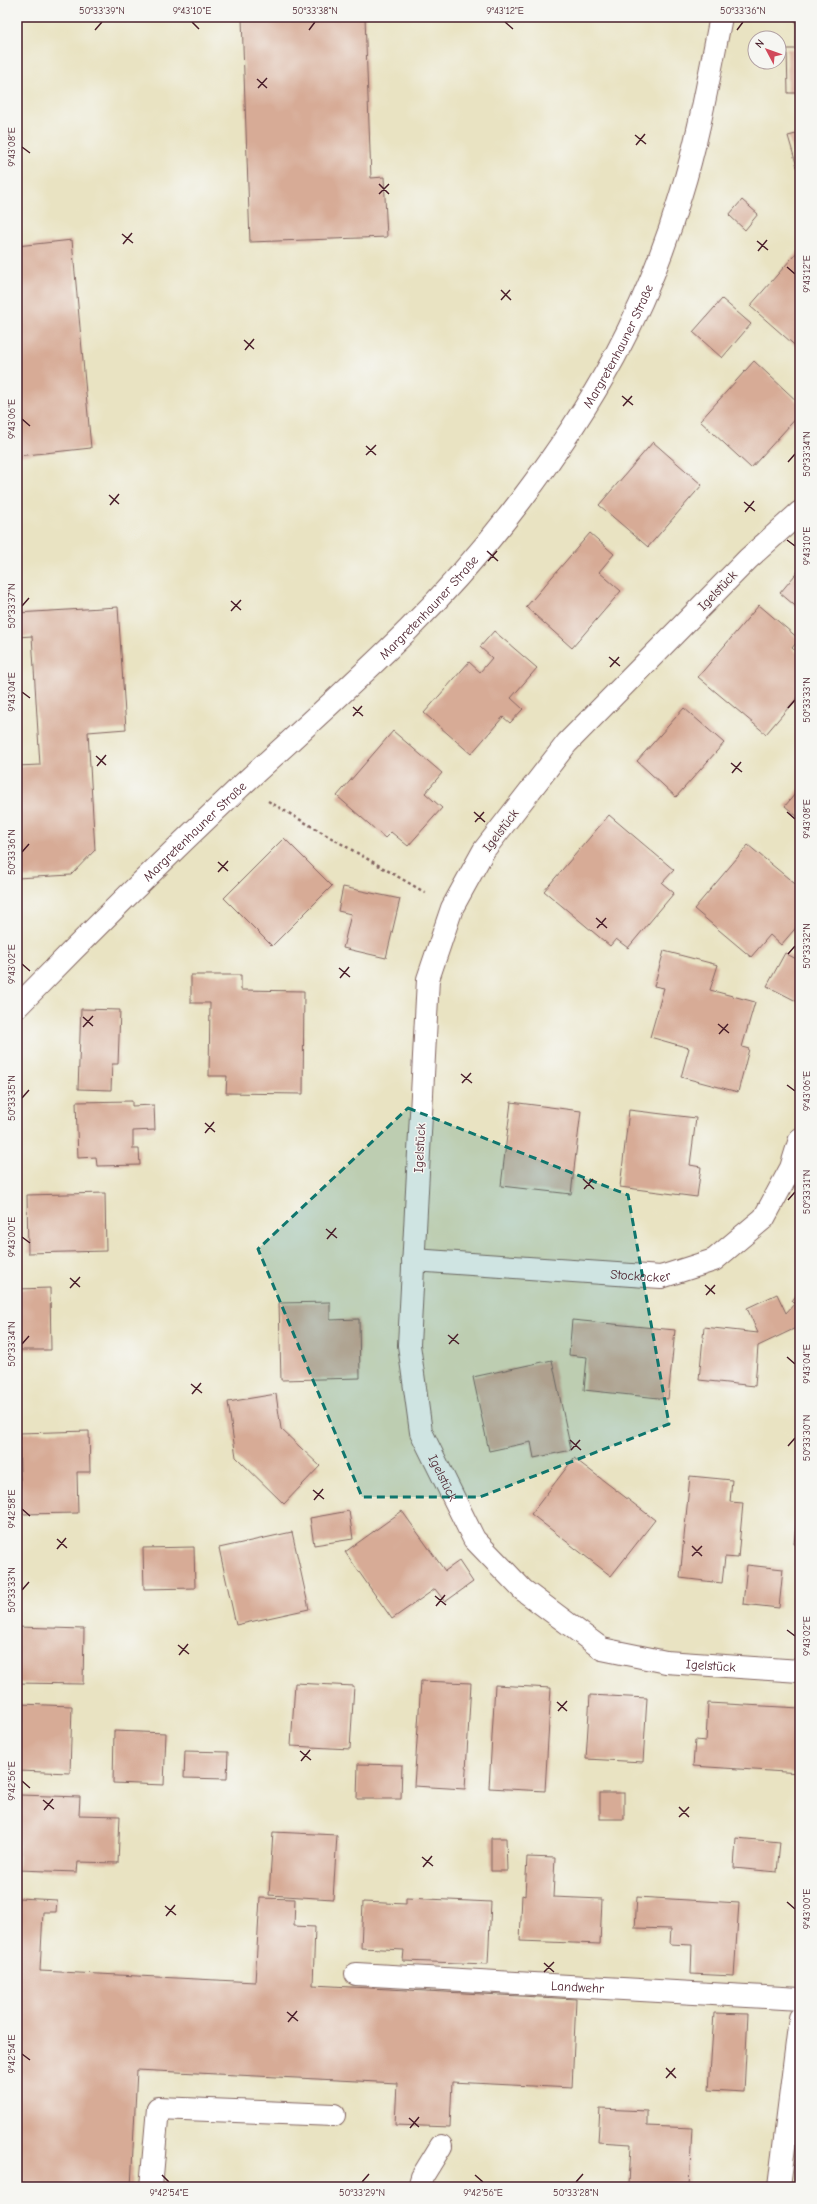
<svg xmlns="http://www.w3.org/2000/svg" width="817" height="2204" viewBox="0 0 817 2204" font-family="'Comic Neue',sans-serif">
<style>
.building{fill:#d7ab96}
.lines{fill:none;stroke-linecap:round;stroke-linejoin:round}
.minor-casing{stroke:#826460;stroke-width:24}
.path{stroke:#826460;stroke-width:2.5;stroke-dasharray:3 3;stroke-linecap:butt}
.minor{stroke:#fff;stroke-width:22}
.marked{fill:#0f766e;fill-opacity:0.2;stroke:#0f766e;stroke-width:3;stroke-dasharray:8 5;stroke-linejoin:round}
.ticks{fill:none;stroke:#4a1f2b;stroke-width:1.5}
.labels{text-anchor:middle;stroke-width:3;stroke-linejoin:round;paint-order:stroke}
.street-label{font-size:13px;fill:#4a1f2b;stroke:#f6f6f2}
.neatline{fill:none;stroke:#4a1f2b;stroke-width:1.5}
.ticks-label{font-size:10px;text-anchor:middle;fill:#4a1f2b}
</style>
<rect width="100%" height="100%" fill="#f6f6f2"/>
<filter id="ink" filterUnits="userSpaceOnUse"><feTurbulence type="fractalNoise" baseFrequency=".025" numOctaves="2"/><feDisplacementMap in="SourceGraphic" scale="8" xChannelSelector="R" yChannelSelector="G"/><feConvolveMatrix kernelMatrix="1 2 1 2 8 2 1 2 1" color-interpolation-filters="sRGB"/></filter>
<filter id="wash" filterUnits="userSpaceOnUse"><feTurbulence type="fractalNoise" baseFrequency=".012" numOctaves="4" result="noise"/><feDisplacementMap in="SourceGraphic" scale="16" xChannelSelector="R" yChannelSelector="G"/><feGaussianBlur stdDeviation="0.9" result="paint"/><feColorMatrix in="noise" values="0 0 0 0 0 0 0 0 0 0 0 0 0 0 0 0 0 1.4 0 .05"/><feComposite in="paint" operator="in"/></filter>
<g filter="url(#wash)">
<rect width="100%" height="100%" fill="#e9e3c2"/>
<g id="blocks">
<g class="building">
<polygon points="259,17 365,17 371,178 384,177 387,237 250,242 242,18"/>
<polygon points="796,17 800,17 800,93 788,93 787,49 796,49"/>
<polygon points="800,133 800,177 788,136"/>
<polygon points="742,200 758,214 745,230 729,215"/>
<polygon points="72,240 91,448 17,456 17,246"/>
<polygon points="798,251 800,253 800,350 750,306"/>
<polygon points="722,299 751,324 722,358 693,332"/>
<polygon points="754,361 800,404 800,414 751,468 700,421"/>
<polygon points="653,442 702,485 648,547 599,505"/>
<polygon points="590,533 614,554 599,572 621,591 572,648 526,607"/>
<polygon points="800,569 800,610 780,593"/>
<polygon points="759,605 799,639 792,648 800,655 800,694 766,734 698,677"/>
<polygon points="118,607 126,729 88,732 95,850 71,875 17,878 17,766 40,765 32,636 17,637 17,613"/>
<polygon points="494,631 537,668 511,698 523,709 510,723 503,717 471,754 424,713 469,662 480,672 492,658 480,647"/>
<polygon points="684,708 724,743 676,797 637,761"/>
<polygon points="393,731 442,773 425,793 442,808 408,846 391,832 385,838 337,796"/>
<polygon points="800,788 800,819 785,806"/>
<polygon points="609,815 674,870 662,883 674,893 628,948 616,939 610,946 544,891"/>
<polygon points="284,838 332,886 272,946 224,898"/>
<polygon points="748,845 800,888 800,900 798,902 800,903 800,923 781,945 770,935 751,957 694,909"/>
<polygon points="343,887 400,899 386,958 343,948 351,914 338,911"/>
<polygon points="664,951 718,965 710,990 755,1002 742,1047 749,1049 738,1092 681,1077 689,1048 650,1037 664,988 654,986"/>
<polygon points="785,953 800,961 800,1003 767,986"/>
<polygon points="191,975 241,975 241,990 304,991 303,1094 226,1093 227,1076 209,1076 210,1003 191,1003"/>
<polygon points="81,1009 120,1010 118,1064 112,1064 111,1090 78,1089"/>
<polygon points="132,1101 132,1106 154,1105 155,1130 133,1131 133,1149 139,1149 140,1165 97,1166 96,1157 78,1158 76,1102"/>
<polygon points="511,1102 581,1111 571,1194 501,1186"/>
<polygon points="629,1110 696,1118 690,1165 701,1167 697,1197 620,1187"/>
<polygon points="105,1193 106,1251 28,1253 27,1195"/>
<polygon points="50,1288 51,1350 17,1350 17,1289"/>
<polygon points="798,1293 800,1326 758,1346 755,1386 699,1380 704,1327 758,1333 747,1308 777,1294 786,1313 795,1303 792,1301"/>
<polygon points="330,1302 330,1320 359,1319 360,1378 281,1380 279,1303"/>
<polygon points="572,1320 675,1330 668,1399 584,1390 587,1357 569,1355"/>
<polygon points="552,1360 571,1450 534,1458 531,1442 489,1451 473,1377"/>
<polygon points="276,1394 281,1429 320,1466 284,1504 236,1457 228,1402"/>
<polygon points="89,1431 90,1472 77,1472 78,1513 21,1514 19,1433"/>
<polygon points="574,1458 655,1520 611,1576 531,1514"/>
<polygon points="690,1476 732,1480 730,1502 743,1503 738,1558 725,1557 722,1583 680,1578"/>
<polygon points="799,1498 800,1498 800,1545 794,1544"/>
<polygon points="349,1511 353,1539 314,1545 310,1518"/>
<polygon points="402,1511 445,1571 459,1561 473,1582 445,1602 435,1589 392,1619 345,1552"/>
<polygon points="292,1532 309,1609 236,1625 219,1548"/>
<polygon points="194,1547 195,1588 144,1589 143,1548"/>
<polygon points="747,1565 783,1569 779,1608 743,1604"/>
<polygon points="799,1571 800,1571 800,1593 797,1593"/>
<polygon points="17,1627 84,1629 83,1684 17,1683"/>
<polygon points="421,1681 471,1683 465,1789 414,1786"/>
<polygon points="295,1683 354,1686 350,1749 291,1746"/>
<polygon points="495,1685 551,1688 545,1791 489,1788"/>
<polygon points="590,1695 647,1698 643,1762 586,1759"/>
<polygon points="708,1703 800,1708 800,1773 693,1766 695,1740 706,1741"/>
<polygon points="20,1704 72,1706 70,1773 18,1771"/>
<polygon points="114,1731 166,1733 164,1785 113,1783"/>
<polygon points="185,1751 228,1752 227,1779 184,1778"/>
<polygon points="358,1764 402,1765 401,1799 357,1799"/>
<rect x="600" y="1793" width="24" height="26"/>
<polygon points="20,1795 80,1797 79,1815 120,1816 118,1863 78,1862 77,1872 18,1870"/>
<polygon points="273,1832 337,1835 333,1899 269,1895"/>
<polygon points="491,1838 506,1838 507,1871 491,1871"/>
<polygon points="736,1838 780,1842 777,1872 734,1868"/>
<polygon points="527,1857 555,1858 553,1897 602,1899 600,1944 520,1941 522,1895 525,1896"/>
<polygon points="637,1897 739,1903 734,1976 691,1974 692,1945 670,1944 671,1929 635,1928"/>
<polygon points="19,1898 57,1900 56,1912 43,1912 40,1971 255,1982 260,1898 295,1899 294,1926 315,1927 313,1985 576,1999 572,2088 452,2082 450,2127 395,2125 397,2083 137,2070 131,2187 17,2187 17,1910"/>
<polygon points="406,1898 491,1902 488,1964 403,1961 404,1950 361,1948 363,1902 406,1904"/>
<polygon points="714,2013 748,2014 744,2092 709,2090"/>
<polygon points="600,2109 647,2111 647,2126 692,2128 689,2187 619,2187 619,2184 629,2185 631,2144 598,2142"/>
</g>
</g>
</g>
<g filter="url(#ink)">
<use href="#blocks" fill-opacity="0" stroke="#826460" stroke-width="1"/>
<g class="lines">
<defs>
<g id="minor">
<path id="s1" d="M800 512 748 559 567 743 484 850 452 908 428 979 409 1345 421 1432 474 1539 523 1590 602 1649 666 1662 800 1671"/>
<path id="s2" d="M17 1007C90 932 164 859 240 787 296 735 354 684 409 629 486 552 563 452 615 356 642 305 665 249 681 194 699 136 709 76 721 17"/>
<path id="s3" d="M413 1260 661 1277 714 1260 764 1218 791 1168 800 1139"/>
<path id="s4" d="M356 1974 800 1999"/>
<polyline points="151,2187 158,2108 334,2115"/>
<polyline points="419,2187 422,2177 441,2146"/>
<polyline points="779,2187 800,2018"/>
</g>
</defs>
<use href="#minor" class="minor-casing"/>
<polyline class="path" points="268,801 426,893"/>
<use href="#minor" class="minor"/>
</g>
</g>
<path class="marked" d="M408 1108 628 1195 669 1424 480 1497H362L258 1249Z"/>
<path class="ticks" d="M192 22 199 29M505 22 513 29M95 30 102 22M309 30 315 22M737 30 743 22M257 79 267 88M258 88 267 78M635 135 646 144M636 145 645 134M22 147 30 153M379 184 389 194M379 194 389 184M122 234 133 243M757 241 768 250M123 244 132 233M758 251 767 240M787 267 795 274M501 290 511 300M501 300 510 290M244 340 254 349M245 350 254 339M622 396 633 405M623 406 632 396M22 419 30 426M366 446 376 455M366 455 376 445M788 462 795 454M109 495 119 504M744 502 755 511M110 505 119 494M745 512 754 501M787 540 795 546M487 551 498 561M488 561 497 551M231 601 241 610M22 606 29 598M231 611 241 600M609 657 620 666M610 667 619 657M22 692 30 698M353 707 363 716M788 708 795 700M353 716 362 706M96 756 106 765M731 763 742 772M97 766 106 755M732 773 741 762M474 812 485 822M787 812 795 819M475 822 484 812M22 852 29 844M218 862 228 871M218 872 228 861M596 918 607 928M597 928 606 918M788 954 795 946M22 964 30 971M339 968 350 977M340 978 349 967M83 1017 93 1026M718 1024 729 1033M83 1027 93 1016M719 1034 728 1024M461 1074 472 1083M462 1083 471 1073M787 1085 795 1091M22 1098 29 1090M205 1123 215 1132M205 1133 214 1122M583 1179 594 1189M584 1189 593 1179M788 1200 795 1192M326 1229 337 1238M22 1237 30 1243M327 1239 336 1228M70 1278 80 1287M705 1285 715 1294M70 1288 80 1277M706 1295 715 1285M448 1335 459 1344M22 1344 29 1336M449 1344 458 1334M787 1357 795 1364M191 1384 202 1393M192 1394 201 1383M570 1440 581 1450M788 1446 795 1438M571 1450 580 1440M313 1490 324 1499M314 1500 323 1489M22 1509 30 1516M57 1539 67 1548M692 1546 702 1556M57 1549 66 1538M692 1556 702 1546M22 1590 29 1582M435 1596 446 1605M436 1606 445 1595M787 1630 795 1636M178 1645 189 1654M179 1655 188 1644M557 1702 567 1711M558 1711 567 1701M300 1751 311 1760M301 1761 310 1750M22 1781 30 1788M43 1800 54 1809M679 1807 689 1817M44 1810 53 1799M679 1817 689 1807M422 1857 433 1866M423 1867 432 1856M787 1902 795 1909M165 1906 176 1915M166 1916 175 1905M544 1963 554 1972M544 1972 554 1962M287 2012 298 2021M288 2022 297 2011M22 2054 30 2060M666 2068 676 2078M666 2078 675 2068M409 2118 419 2127M410 2128 419 2117M162 2175 169 2182M475 2175 483 2182M362 2182 369 2174M576 2182 583 2174"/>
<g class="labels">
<g class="street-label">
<text dy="5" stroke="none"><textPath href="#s2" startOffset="898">Margretenhauner Straße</textPath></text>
<text transform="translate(717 590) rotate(-46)" y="5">Igelstück</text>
<text dy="5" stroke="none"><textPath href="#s2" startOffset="574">Margretenhauner Straße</textPath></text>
<text transform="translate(500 830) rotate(-53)" y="5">Igelstück</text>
<text dy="5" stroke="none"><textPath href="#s2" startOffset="250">Margretenhauner Straße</textPath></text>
<text transform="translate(419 1148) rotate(-87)" y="5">Igelstück</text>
<text dy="5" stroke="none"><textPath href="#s3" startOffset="228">Stockacker</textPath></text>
<text dy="5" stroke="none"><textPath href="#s1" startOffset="1110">Igelstück</textPath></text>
<text dy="5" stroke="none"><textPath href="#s1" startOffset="1458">Igelstück</textPath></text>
<text dy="5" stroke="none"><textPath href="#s4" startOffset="222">Landwehr</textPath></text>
</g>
</g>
<rect width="817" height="2204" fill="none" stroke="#f6f6f2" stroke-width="44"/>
<g transform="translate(767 50) rotate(311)"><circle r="19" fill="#f6f6f2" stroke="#b1a0a2"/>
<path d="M0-3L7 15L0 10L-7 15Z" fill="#d1495b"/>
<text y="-6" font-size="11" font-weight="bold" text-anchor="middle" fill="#4a1f2b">N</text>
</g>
<rect x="22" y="22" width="773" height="2160" class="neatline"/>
<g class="ticks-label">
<text x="102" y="14">50°33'39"N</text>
<text x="192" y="14">9°43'10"E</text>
<text x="315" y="14">50°33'38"N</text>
<text x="505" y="14">9°43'12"E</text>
<text x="743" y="14">50°33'36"N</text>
<text transform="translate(11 147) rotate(-90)" y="4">9°43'08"E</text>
<text transform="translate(806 274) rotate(-90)" y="4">9°43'12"E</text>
<text transform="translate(11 419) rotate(-90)" y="4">9°43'06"E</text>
<text transform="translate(806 454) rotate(-90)" y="4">50°33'34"N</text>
<text transform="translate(806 546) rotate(-90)" y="4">9°43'10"E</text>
<text transform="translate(11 606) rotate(-90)" y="4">50°33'37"N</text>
<text transform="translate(11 692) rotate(-90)" y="4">9°43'04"E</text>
<text transform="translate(806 700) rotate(-90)" y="4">50°33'33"N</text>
<text transform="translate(806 819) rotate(-90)" y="4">9°43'08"E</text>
<text transform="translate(11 852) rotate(-90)" y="4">50°33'36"N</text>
<text transform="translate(806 946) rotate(-90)" y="4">50°33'32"N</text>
<text transform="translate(11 964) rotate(-90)" y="4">9°43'02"E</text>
<text transform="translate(806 1091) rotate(-90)" y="4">9°43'06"E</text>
<text transform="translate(11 1098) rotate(-90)" y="4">50°33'35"N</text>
<text transform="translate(806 1192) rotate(-90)" y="4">50°33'31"N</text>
<text transform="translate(11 1237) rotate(-90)" y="4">9°43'00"E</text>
<text transform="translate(11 1344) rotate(-90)" y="4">50°33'34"N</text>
<text transform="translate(806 1364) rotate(-90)" y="4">9°43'04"E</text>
<text transform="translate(806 1438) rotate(-90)" y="4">50°33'30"N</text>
<text transform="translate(11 1509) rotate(-90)" y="4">9°42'58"E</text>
<text transform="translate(11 1590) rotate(-90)" y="4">50°33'33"N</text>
<text transform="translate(806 1636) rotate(-90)" y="4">9°43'02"E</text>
<text transform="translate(11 1781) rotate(-90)" y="4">9°42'56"E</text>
<text transform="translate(806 1909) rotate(-90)" y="4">9°43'00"E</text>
<text transform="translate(11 2054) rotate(-90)" y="4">9°42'54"E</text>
<text x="169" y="2196">9°42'54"E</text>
<text x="362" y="2196">50°33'29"N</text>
<text x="483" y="2196">9°42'56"E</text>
<text x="576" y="2196">50°33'28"N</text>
</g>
</svg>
